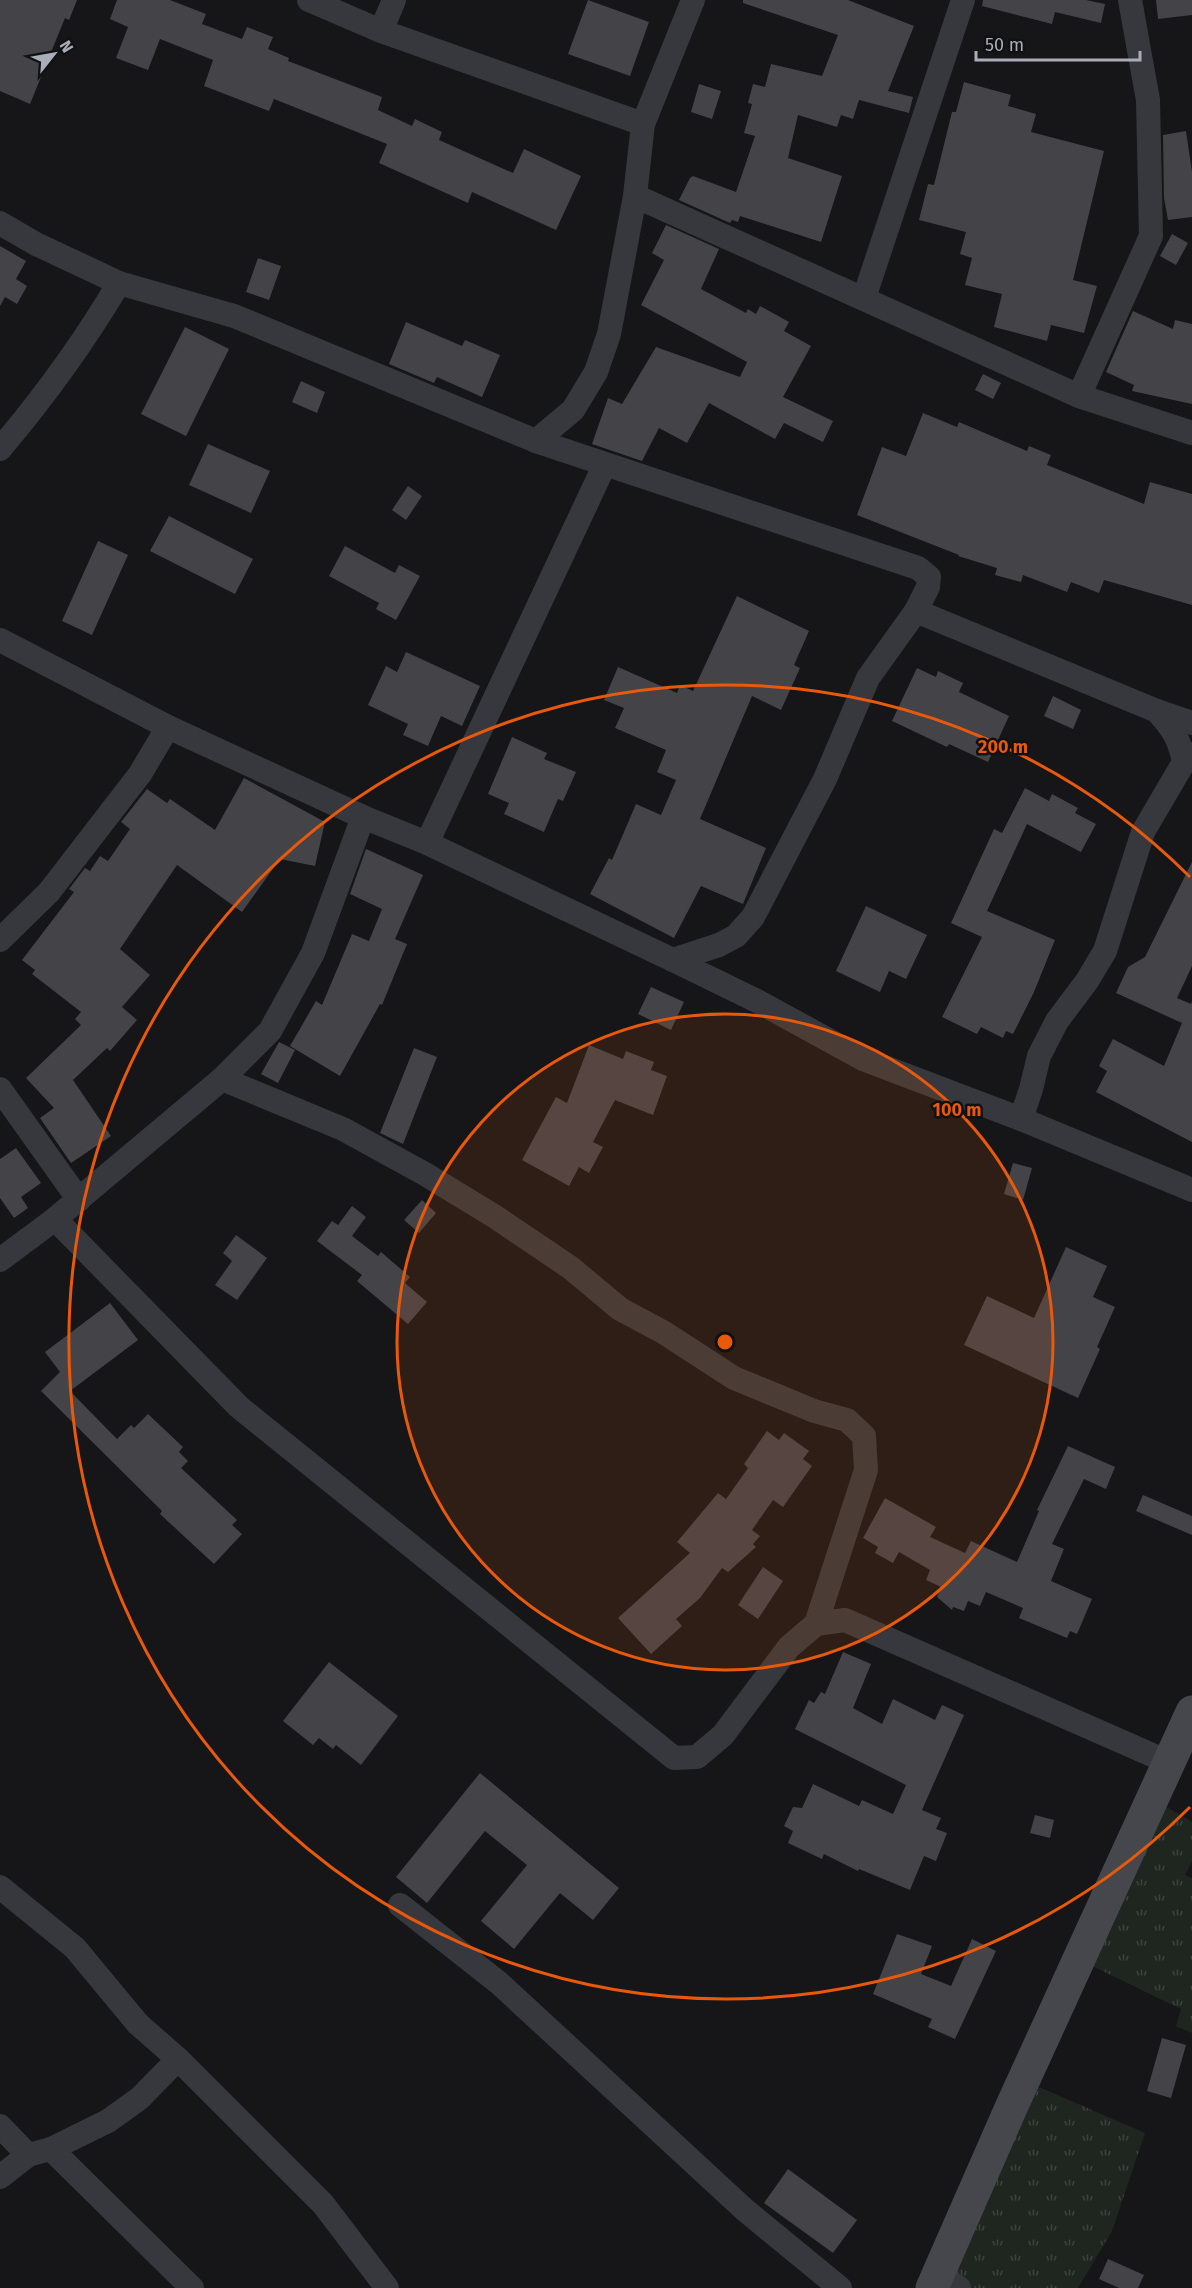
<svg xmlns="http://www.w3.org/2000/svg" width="1192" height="2288" viewBox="0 0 1192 2288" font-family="'Fira Sans',sans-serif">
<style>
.grass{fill:url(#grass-tufts)}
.building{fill:#434348}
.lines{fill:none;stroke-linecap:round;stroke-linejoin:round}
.street{stroke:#37383d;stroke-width:24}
.secondary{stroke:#45474d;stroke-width:33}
.ring{fill:none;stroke:#e8590c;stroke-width:3}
.centre{fill:#e8590c;stroke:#111113;stroke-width:3}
.ring-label{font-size:18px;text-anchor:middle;font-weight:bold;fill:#e8590c;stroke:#111113;stroke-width:5;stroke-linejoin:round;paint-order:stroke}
</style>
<defs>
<pattern id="grass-tufts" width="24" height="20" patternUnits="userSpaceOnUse" patternTransform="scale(1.5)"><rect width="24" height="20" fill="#1e261f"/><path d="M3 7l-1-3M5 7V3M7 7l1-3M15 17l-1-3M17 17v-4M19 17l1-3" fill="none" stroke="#3c433d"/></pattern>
</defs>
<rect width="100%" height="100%" fill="#161618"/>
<g class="grass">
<polygon points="1155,1800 1192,1822 1192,1861 1185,1875 1192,1878 1192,2033 1176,2026 1181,2009 1086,1963"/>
<polygon points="1032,2084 1145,2133 1112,2231 1078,2288 971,2288 949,2277"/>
</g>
<g class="building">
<polygon points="0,0 77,0 69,20 65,18 30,104 0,91"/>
<polygon points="117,0 170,0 206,14 202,24 242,39 247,27 273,37 268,49 289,58 288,61 382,97 378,110 412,126 415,119 442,132 439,140 513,173 524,149 581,176 556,230 472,192 468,203 379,163 387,144 274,99 269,111 204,86 213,60 160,39 148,70 116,58 128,27 110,19"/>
<polygon points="588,0 649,22 630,76 568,54"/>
<polygon points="743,0 848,0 914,26 888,91 913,97 909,113 859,100 853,119 841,115 837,127 798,115 788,158 842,176 821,242 740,216 738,222 732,220 730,223 679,200 690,178 693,176 736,192 755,136 744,133 752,104 748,103 753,84 765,87 771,64 822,76 838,35 743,3"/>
<polygon points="983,0 1086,0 1105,4 1101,23 1055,12 1052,24 982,6"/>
<polygon points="1156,0 1192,0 1192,15 1158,19"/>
<polygon points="964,82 1011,95 1008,106 1036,114 1031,132 1104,151 1073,280 1097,286 1084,333 1051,325 1047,341 994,327 1002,294 965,285 972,258 960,254 966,232 919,220 928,184 934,185 952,112 956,112"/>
<polygon points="699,84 721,91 712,119 691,112"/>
<polygon points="1186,131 1192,172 1192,217 1168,220 1164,198 1163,135"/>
<polygon points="666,225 719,249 701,289 746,313 748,309 756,314 760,306 789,322 784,331 811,346 783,397 833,421 823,442 784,423 775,439 709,403 687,443 659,428 642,461 592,444 608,398 622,404 656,347 740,377 747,362 641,305 664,260 652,253"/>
<polygon points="1172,234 1188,243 1176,265 1160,256"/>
<polygon points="0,246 26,261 16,279 27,286 17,304 5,297 0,306"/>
<polygon points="258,258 281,266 269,300 246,292"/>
<polygon points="1133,311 1173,329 1175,320 1192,324 1192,404 1132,391 1134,385 1106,372"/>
<polygon points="406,322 462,346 465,340 500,355 482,397 437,377 434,383 389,364"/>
<polygon points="185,327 229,349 186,436 141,414"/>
<polygon points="983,374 1001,383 993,399 975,390"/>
<polygon points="301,381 325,392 317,413 292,402"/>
<polygon points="923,413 957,427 959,422 1027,451 1029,446 1051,455 1047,465 1144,504 1150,482 1192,494 1192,605 1104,580 1099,593 1071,582 1067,592 1023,575 1021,582 995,575 997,568 958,556 959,555 857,515 882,447 906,456"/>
<polygon points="208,444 270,471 251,513 189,485"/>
<polygon points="408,486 422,496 406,520 392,510"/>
<polygon points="169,516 253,559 235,594 150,551"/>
<polygon points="98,541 128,555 92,635 62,621"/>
<polygon points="345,546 395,573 399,565 420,576 396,620 376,609 379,603 329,576"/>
<polygon points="737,596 809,631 794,665 800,668 781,710 752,696 700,819 766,848 743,904 701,886 674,938 590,894 609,858 612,860 636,804 661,815 676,780 657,772 666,750 615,728 624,708 604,700 618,667 677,693 680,685 693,691"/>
<polygon points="406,652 480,686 462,726 441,716 428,746 403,735 408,724 368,705 386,666 397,672"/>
<polygon points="917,668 936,677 938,671 963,683 959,692 1009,716 988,762 949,744 947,747 892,721"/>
<polygon points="1053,696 1081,710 1073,729 1044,716"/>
<polygon points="512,737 547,753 544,759 576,772 563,801 558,799 544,832 504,814 509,803 488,794"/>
<polygon points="244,778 325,822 315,866 280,859 242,912 177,865 120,949 150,975 122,1007 137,1020 110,1051 107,1048 73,1080 111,1136 71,1163 40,1118 54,1108 26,1078 81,1025 75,1019 81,1012 32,974 35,970 22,960 74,892 69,889 85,868 90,871 100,856 108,861 130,829 121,822 147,789 167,803 170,799 215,830"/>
<polygon points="1025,788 1049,801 1052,794 1078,808 1075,813 1096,824 1081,852 1027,824 987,911 1055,940 1034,992 1013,1034 1006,1031 1003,1038 981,1027 977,1034 942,1017 982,937 951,923 994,829 1002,833"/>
<polygon points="366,849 423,875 395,939 407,944 382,1005 380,1004 340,1076 290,1046 316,1001 322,1005 352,934 369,941 382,909 350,894"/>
<polygon points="1192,862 1192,966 1177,998 1191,1004 1192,1001 1192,1142 1096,1092 1107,1071 1099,1066 1113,1039 1164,1066 1182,1023 1116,993 1128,967 1145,957"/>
<polygon points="866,906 927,935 906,979 889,971 880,992 836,971"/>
<polygon points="651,987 684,1002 671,1030 638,1014"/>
<polygon points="279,1042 295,1050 278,1083 261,1074"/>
<polygon points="589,1045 623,1059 626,1051 654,1062 651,1070 667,1076 653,1115 615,1100 593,1142 603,1147 589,1173 579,1167 569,1186 522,1160 556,1097 567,1103"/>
<polygon points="414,1048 437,1057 403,1144 380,1133"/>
<polygon points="16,1148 41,1183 21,1197 28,1208 14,1218 0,1198 0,1159"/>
<polygon points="1013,1163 1032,1168 1023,1200 1004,1194"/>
<polygon points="422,1200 436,1213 419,1233 404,1220"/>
<polygon points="352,1206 366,1217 352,1236 378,1256 381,1252 410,1277 405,1283 427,1302 408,1324 357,1281 362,1275 317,1241 332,1221 338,1225"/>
<polygon points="236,1235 267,1258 237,1300 215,1285 232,1261 223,1253"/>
<polygon points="1066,1247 1107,1266 1093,1297 1115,1307 1097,1347 1100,1349 1078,1398 964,1345 987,1296 1034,1318"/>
<polygon points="110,1303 138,1340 70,1391 117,1439 131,1425 134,1428 148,1414 183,1447 179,1452 188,1461 181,1468 237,1520 232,1525 242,1534 214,1564 160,1514 162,1511 41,1391 60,1372 45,1352"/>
<polygon points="767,1431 779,1440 784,1433 809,1451 803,1459 812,1466 783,1507 773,1500 752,1530 760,1536 753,1544 756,1547 728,1572 722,1568 700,1598 676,1619 682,1626 651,1654 618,1618 690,1553 677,1542 718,1493 726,1499 748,1468 744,1464"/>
<polygon points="1068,1446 1115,1467 1106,1489 1084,1479 1052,1544 1064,1549 1051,1581 1092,1599 1077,1634 1070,1631 1067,1638 1019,1618 1023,1608 986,1592 980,1606 968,1601 964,1611 953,1607 952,1610 937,1597 941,1587 926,1580 930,1570 899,1552 893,1563 875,1553 878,1547 863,1538 885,1498 936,1527 930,1537 965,1553 971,1541 1017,1562 1039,1511 1037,1510"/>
<polygon points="1143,1495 1192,1516 1192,1535 1136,1511"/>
<polygon points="763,1567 783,1581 758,1619 738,1605"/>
<polygon points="843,1652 871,1664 853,1708 882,1724 893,1699 935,1720 942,1705 964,1715 922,1810 941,1818 936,1829 947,1833 936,1861 924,1856 910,1890 859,1869 858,1871 824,1854 822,1859 788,1843 793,1831 784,1826 793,1807 802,1808 813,1784 853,1803 859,1806 862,1800 893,1814 906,1785 795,1729 809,1700 814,1703 821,1692 825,1694"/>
<polygon points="329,1662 398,1716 361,1765 336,1745 333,1749 319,1738 313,1745 283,1721"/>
<polygon points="480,1773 619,1888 593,1920 560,1893 514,1949 481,1921 527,1865 485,1831 427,1903 396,1877"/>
<polygon points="1035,1815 1054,1820 1050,1838 1030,1833"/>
<polygon points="897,1934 932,1946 921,1974 951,1986 972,1939 996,1951 955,2039 928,2027 932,2019 873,1994"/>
<polygon points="1162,2038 1186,2045 1171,2098 1147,2091"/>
<polygon points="788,2169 857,2220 833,2253 764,2203"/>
<polygon points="1108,2259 1144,2275 1138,2288 1119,2288 1099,2279"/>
</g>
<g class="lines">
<g class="street">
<polyline points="309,0 381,31 643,124"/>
<polyline points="381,31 394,0"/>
<polyline points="635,196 1079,396 1192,433"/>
<polyline points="0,223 36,244 119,283"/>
<polyline points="864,298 963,0"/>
<polyline points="1079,396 1151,236 1148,100 1130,0"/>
<polyline points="536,441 573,410 596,372 609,334 635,196 643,124 693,0"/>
<path d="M0 449C45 396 84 342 119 283L234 316 536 441 918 568 929 577 928 587 916 611 868 678 825 779 753 917 736 936 719 945 673 960"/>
<polyline points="916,611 1157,711 1192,723"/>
<polyline points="0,640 168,727 363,817 427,843 673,960 759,1002 863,1059 1021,1119 1192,1190"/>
<path d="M1157 711C1173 729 1179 738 1184 762"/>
<polyline points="427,843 605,464"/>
<polyline points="0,940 49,892 140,774 168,727"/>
<polyline points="222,1079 343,1129 425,1174 494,1216 571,1268 620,1309 663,1332 734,1378 814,1411 847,1420 864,1436 866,1470 816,1624"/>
<polyline points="0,1089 79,1200"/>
<polyline points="1021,1119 1031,1089 1039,1056 1057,1021 1087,981 1105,951 1143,832 1184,762 1192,754"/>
<polyline points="55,1219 239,1407 674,1758 697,1757 723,1735 789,1647 816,1624 845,1620 1168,1762"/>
<polyline points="0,1260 55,1219 222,1079 270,1031 313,953 363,817"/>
<polyline points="0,1887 75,1948 138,2024 178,2059 323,2204 387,2288"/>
<polyline points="400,1905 499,1983 745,2210 840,2288"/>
<polyline points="0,2126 28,2155"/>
<polyline points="51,2149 192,2288"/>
<polyline points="0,2177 28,2155 51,2149 108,2121 140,2098 178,2059"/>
<polyline points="938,2275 959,2288"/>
</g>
<polyline class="secondary" points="932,2288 1010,2110 1192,1712"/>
</g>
<circle cx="725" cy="1342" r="328" fill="#e8590c" fill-opacity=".12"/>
<g class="ring">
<circle cx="725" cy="1342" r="328"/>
<path d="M1190 1807A657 657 0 1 1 1190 877"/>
</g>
<circle cx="725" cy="1342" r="9" class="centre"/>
<g class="ring-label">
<text x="1003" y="753">200 m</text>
<text x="957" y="1116">100 m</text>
</g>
<g transform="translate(54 54) rotate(59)" stroke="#111113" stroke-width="4.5" paint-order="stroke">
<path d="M0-4.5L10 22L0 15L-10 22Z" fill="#a9adb7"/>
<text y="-9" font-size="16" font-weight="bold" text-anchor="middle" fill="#a9adb7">N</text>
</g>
<path d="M976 51v9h164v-9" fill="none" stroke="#a9adb7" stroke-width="3"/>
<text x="985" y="51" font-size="18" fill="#a9adb7" stroke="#111113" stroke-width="4.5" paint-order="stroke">50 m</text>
</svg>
